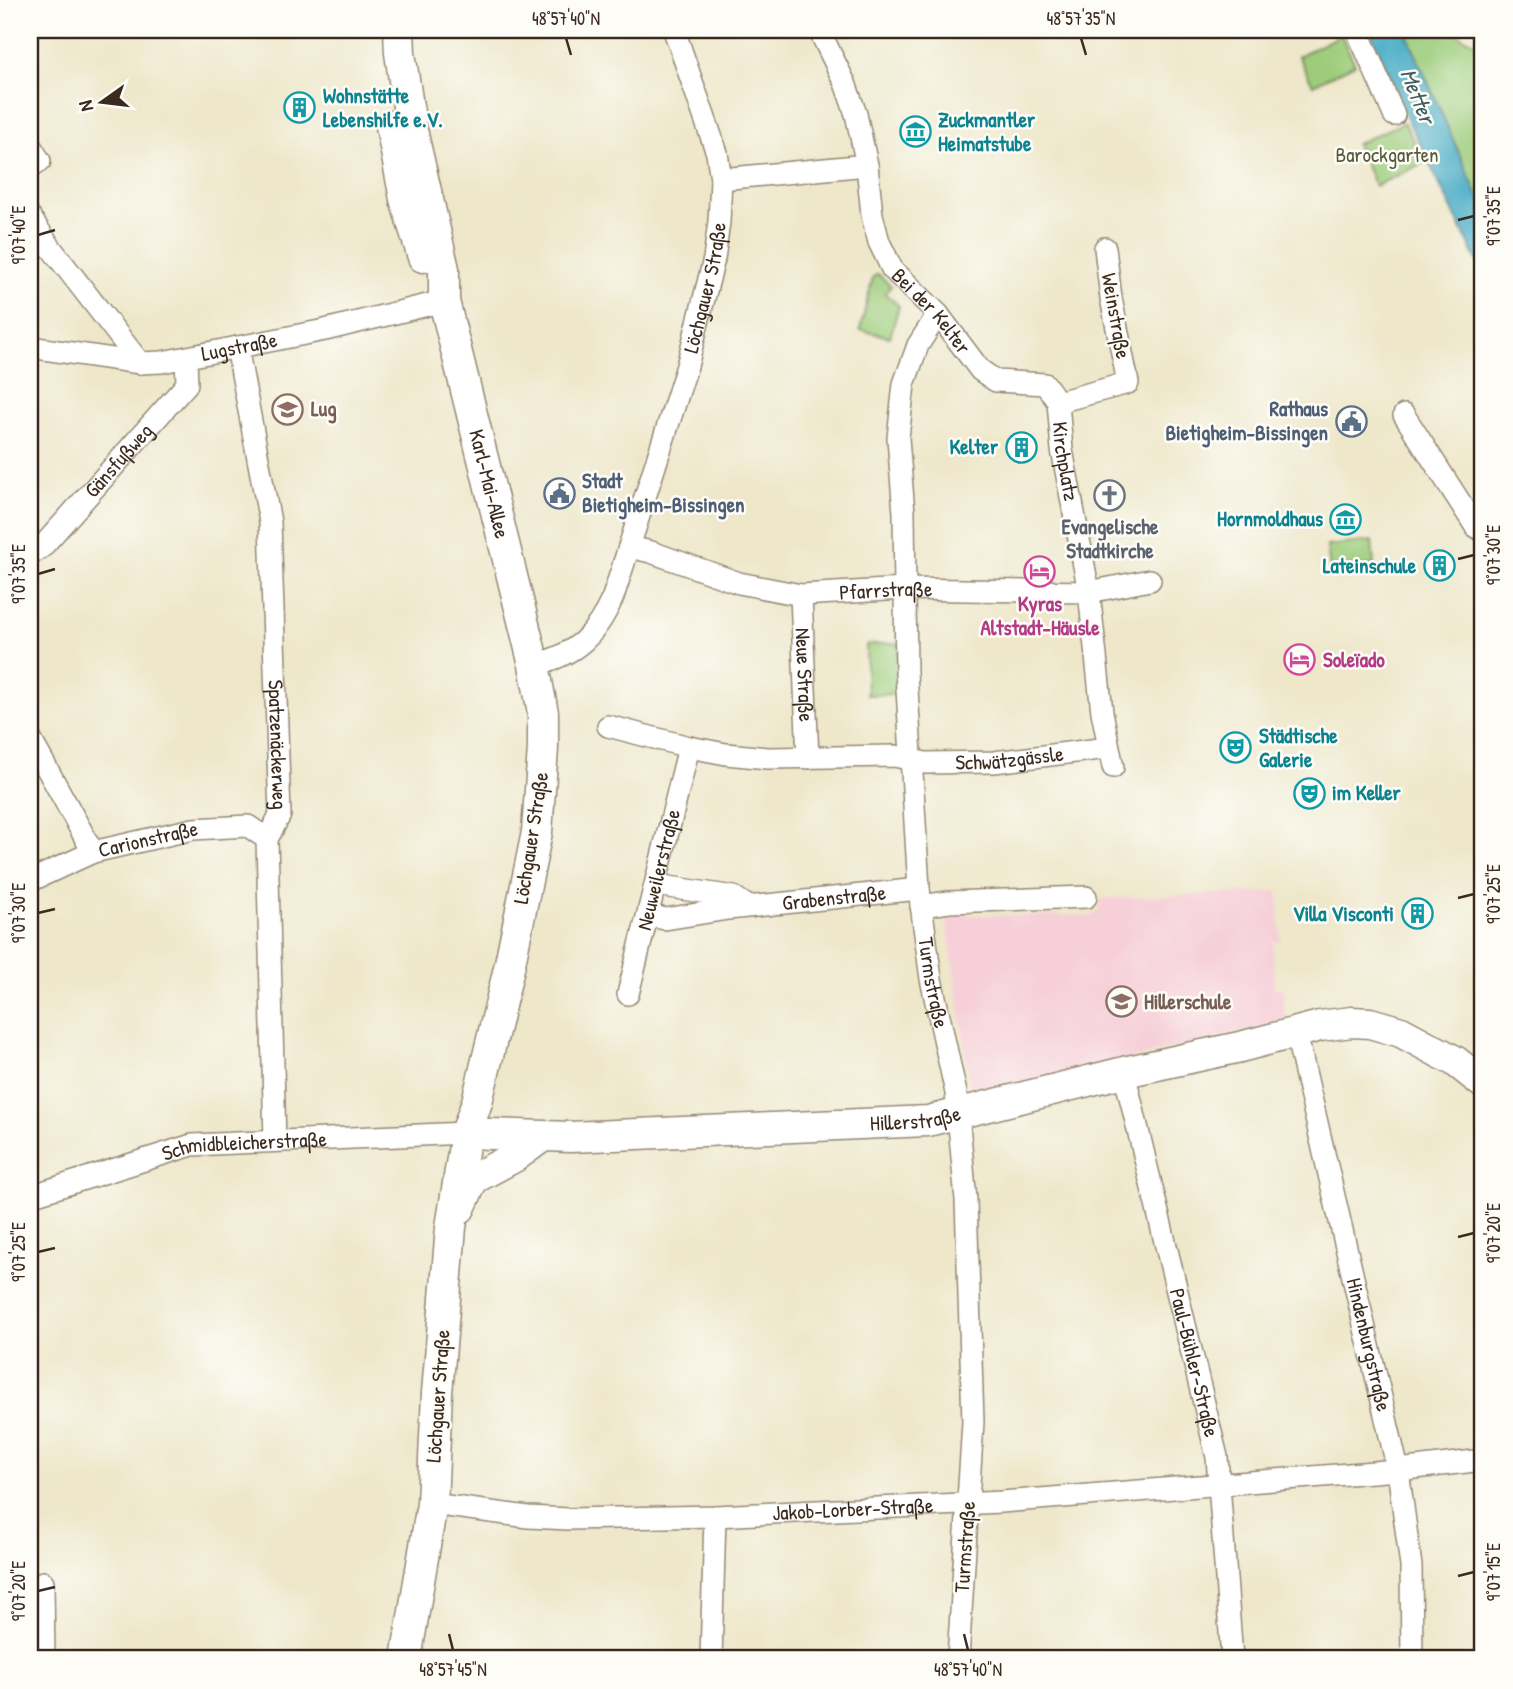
<svg xmlns="http://www.w3.org/2000/svg" width="1513" height="1689" viewBox="0 0 1513 1689" font-family="'Patrick Hand',sans-serif">
<style>
.built{fill:#f6cfd8}
.green{fill:#9ccc7a;stroke:#6c7b4c;stroke-width:2}
.water{fill:#45aac5;stroke:#406a72;stroke-width:2}
.lines{fill:none;stroke-linecap:round;stroke-linejoin:round}
.street-casing{stroke:#948874;stroke-width:24}
.secondary-casing{stroke:#948874;stroke-width:33}
.street{stroke:#fff;stroke-width:21}
.secondary{stroke:#fff;stroke-width:30}
.ticks{fill:none;stroke:#3b2a1e;stroke-width:2.5}
.labels{text-anchor:middle;stroke-width:5;stroke-linejoin:round;paint-order:stroke}
.culture-label{font-size:21px;font-weight:bold;fill:#0d838f;stroke:#fdfcf7;text-anchor:start}
.park-label{font-size:21px;fill:#585b3a;stroke:#fdfcf7}
.street-label{font-size:21px;fill:#3b2a1e;stroke:#fdfcf7}
.education-label{font-size:21px;font-weight:bold;fill:#785e54;stroke:#fdfcf7;text-anchor:start}
.service-label{font-size:21px;font-weight:bold;fill:#4e5e75;stroke:#fdfcf7;text-anchor:end}
.worship-label{font-size:21px;font-weight:bold;fill:#5b616d;stroke:#fdfcf7}
.hotel-label{font-size:21px;font-weight:bold;fill:#b23c85;stroke:#fdfcf7}
.water-label{font-size:23px;font-style:italic;fill:#3f5d61;stroke:#fdfcf7}
.neatline{fill:none;stroke:#3b2a1e;stroke-width:2.5}
.ticks-label{font-size:18px;text-anchor:middle;fill:#3b2a1e}
</style>
<rect width="100%" height="100%" fill="#fdfcf7"/>
<filter id="ink" filterUnits="userSpaceOnUse"><feTurbulence type="fractalNoise" baseFrequency=".0143" numOctaves="2"/><feDisplacementMap in="SourceGraphic" scale="14" xChannelSelector="R" yChannelSelector="G"/><feConvolveMatrix kernelMatrix="1 2 1 2 8 2 1 2 1" color-interpolation-filters="sRGB"/></filter>
<filter id="wash" filterUnits="userSpaceOnUse"><feTurbulence type="fractalNoise" baseFrequency=".00686" numOctaves="4" result="noise"/><feDisplacementMap in="SourceGraphic" scale="28" xChannelSelector="R" yChannelSelector="G"/><feGaussianBlur stdDeviation="1.57" result="paint"/><feColorMatrix in="noise" values="0 0 0 0 0 0 0 0 0 0 0 0 0 0 0 0 0 1.4 0 .05"/><feComposite in="paint" operator="in"/></filter>
<g filter="url(#wash)">
<rect width="100%" height="100%" fill="#eee7ca"/>
<polygon class="built" points="1278,891 1281,941 1273,941 1274,987 1283,988 1286,1021 972,1097 946,915 1092,916 1098,911 1101,899"/>
<g class="green">
<polygon points="1405,30 1452,30 1464,38 1477,43 1483,49 1483,208"/>
<polygon points="1341,35 1355,64 1313,85 1298,56"/>
<polygon points="1404,122 1424,163 1375,186 1356,144"/>
<polygon points="878,274 891,286 885,293 899,306 890,337 860,330 873,277"/>
<polygon points="1372,541 1374,565 1330,569 1327,546"/>
<polygon points="899,643 901,694 867,695 866,645"/>
</g>
<polygon class="water" points="1370,30 1405,30 1483,208 1483,273 1406,116"/>
</g>
<g filter="url(#ink)">
<g class="lines">
<defs>
<g id="street">
<path id="s1" d="M819 30 845 83 856 114 867 165 872 215 879 242 892 269 938 314 980 370 996 381 1045 384 1058 402 1062 450 1089 592 1102 712 1113 767"/>
<polyline points="1357,30 1394,115"/>
<polyline points="30,145 40,161 30,167"/>
<polyline points="721,179 867,165"/>
<polyline points="30,217 51,248 140,363"/>
<path id="s2" d="M938 314 918 345 904 384 898 438 904 513 906 672 919 889 931 979 956 1093 966 1200 973 1422 958 1659"/>
<path id="s3" d="M30 347 140 363 162 362 325 330 444 301"/>
<path id="s4" d="M237 347 270 522 280 815 267 839 275 1141"/>
<polyline points="1058,402 1128,383 1111,298 1105,248"/>
<polyline points="1404,415 1476,527 1483,531"/>
<path id="s5" d="M629 547 651 552 739 583 801 595 904 589 1089 592 1150 580"/>
<path id="s6" d="M30 555 42 547 187 384 186 358"/>
<path id="s7" d="M801 595 808 758"/>
<path id="s8" d="M534 665C575 655 596 636 613 597L687 366 714 259 719 222 721 179 717 153 674 30"/>
<path id="s9" d="M608 726 689 747 726 754 768 758 895 756 925 763 994 762 1108 748"/>
<polyline points="30,738 93,852"/>
<path id="s10" d="M30 881 93 852 193 829 248 826 267 839"/>
<polyline points="656,885 734,897 747,906"/>
<polyline points="921,906 949,902 1086,897"/>
<path id="s11" d="M649 915 665 919 728 909 919 889"/>
<path id="s12" d="M628 994 689 747"/>
<path id="s13" d="M1296 1033 1398 1470 1411 1566 1412 1659"/>
<path id="s14" d="M1124 1072 1217 1457 1232 1659"/>
<path id="s15" d="M30 1196 192 1145 466 1133"/>
<path id="s16" d="M432 1504 528 1517 569 1519 715 1516 1001 1502 1398 1470 1483 1460"/>
<polyline points="43,1582 44,1659"/>
<polyline points="711,1659 715,1516"/>
</g>
<g id="secondary">
<path id="s17" d="M399 30 400 53 411 126 444 269V301L534 665 543 713V748L537 832 509 968 477 1102 466 1133 451 1227 437 1393 432 1504 406 1659"/>
<polyline points="391,126 405,199 423,257"/>
<path id="s18" d="M466 1133 570 1137 928 1121 1124 1072 1240 1047 1320 1026 1352 1022 1370 1023 1401 1032 1455 1061 1483 1083"/>
<polyline points="460,1208 473,1179 516,1156 542,1137"/>
</g>
</defs>
<use href="#street" class="street-casing"/>
<use href="#secondary" class="secondary-casing"/>
<use href="#street" class="street"/>
<use href="#secondary" class="secondary"/>
</g>
</g>
<path class="ticks" d="M566 38 571 55M1081 38 1086 55M1458 220 1474 216M38 235 55 230M1458 559 1474 555M38 574 55 569M1458 898 1474 894M38 913 55 909M1458 1237 1474 1233M38 1252 55 1248M1458 1576 1474 1572M38 1591 55 1587M449 1634 453 1650M964 1634 968 1650"/>
<defs>
<symbol id="building-ring" viewBox="-11 -11 22 22"><circle r="9.5" fill="#fdfcf7" stroke="#0f9aa8" stroke-width="1.5"/><path d="M-4-6H4V6H1V3H-1V6H-4ZM-2.5-4.3h1.7v1.8h-1.7ZM.8-4.3h1.7v1.8H.8ZM-2.5-1h1.7V.8h-1.7ZM.8-1h1.7V.8H.8Z" fill="#0f9aa8"/></symbol>
<symbol id="museum-ring" viewBox="-11 -11 22 22"><circle r="9.5" fill="#fdfcf7" stroke="#0f9aa8" stroke-width="1.5"/><path d="M0-6L6-3V-2H-6V-3ZM-5-1h2V3h-2ZM-1-1h2V3h-2ZM3-1h2V3H3ZM-6 4H6V6H-6Z" fill="#0f9aa8"/></symbol>
<symbol id="school-ring" viewBox="-11 -11 22 22"><circle r="9.5" fill="#fdfcf7" stroke="#8d6e63" stroke-width="1.5"/><path d="M0-5L7-2L0 1L-7-2ZM-4 1L0 2.5L4 1V4Q0 6-4 4Z" fill="#8d6e63"/></symbol>
<symbol id="civic-ring" viewBox="-11 -11 22 22"><circle r="9.5" fill="#fdfcf7" stroke="#5c6f8a" stroke-width="1.5"/><path d="M-.6-6.5H3V-4.5H.6V-3L4-1V1h2V6H-6V1h2V-1L-.6-3ZM-1.2 2.5V6h2.4V2.5Z" fill="#5c6f8a"/></symbol>
<symbol id="church-ring" viewBox="-11 -11 22 22"><circle r="9.5" fill="#fdfcf7" stroke="#6b7280" stroke-width="1.5"/><path d="M-1.2-6h2.4v3.5h3.3v2.4h-3.3V6h-2.4V-.1h-3.3v-2.4h3.3Z" fill="#6b7280"/></symbol>
<symbol id="hotel-ring" viewBox="-11 -11 22 22"><circle r="9.5" fill="#fdfcf7" stroke="#d1479c" stroke-width="1.5"/><path d="M-6-4.5h1.5V1H6V5H4.5V3h-9V5H-6ZM-4 0a1.8 1.8 0 1 1 3.6 0ZM.5 0V-2.5h3Q6-2.5 6 0Z" fill="#d1479c"/></symbol>
<symbol id="theatre-ring" viewBox="-11 -11 22 22"><circle r="9.5" fill="#fdfcf7" stroke="#0f9aa8" stroke-width="1.5"/><path d="M-5-5.5Q0-4 5-5.5V0Q5 5 0 6Q-5 5-5 0ZM-3.3-2.5H-1v1.5H-3.3ZM1-2.5H3.3v1.5H1ZM-2.8 1Q0 5.5 2.8 1Z" fill="#0f9aa8"/></symbol>
</defs>
<g fill-rule="evenodd">
<use href="#building-ring" x="282" y="90" width="35" height="35"/>
<use href="#museum-ring" x="898" y="114" width="35" height="35"/>
<use href="#school-ring" x="270" y="392" width="35" height="35"/>
<use href="#civic-ring" x="1334" y="404" width="35" height="35"/>
<use href="#building-ring" x="1004" y="430" width="35" height="35"/>
<use href="#civic-ring" x="542" y="476" width="35" height="35"/>
<use href="#church-ring" x="1092" y="478" width="35" height="35"/>
<use href="#museum-ring" x="1328" y="502" width="35" height="35"/>
<use href="#building-ring" x="1422" y="548" width="35" height="35"/>
<use href="#hotel-ring" x="1022" y="554" width="35" height="35"/>
<use href="#hotel-ring" x="1282" y="642" width="35" height="35"/>
<use href="#theatre-ring" x="1218" y="730" width="35" height="35"/>
<use href="#theatre-ring" x="1292" y="776" width="35" height="35"/>
<use href="#building-ring" x="1400" y="896" width="35" height="35"/>
<use href="#school-ring" x="1104" y="984" width="35" height="35"/>
</g>
<g class="labels">
<g class="culture-label">
<text x="323" y="103">Wohnstätte<tspan x="323" dy="24">Lebenshilfe e.V.</tspan></text>
<text x="938" y="127">Zuckmantler<tspan x="938" dy="24">Heimatstube</tspan></text>
<text x="998" y="454" text-anchor="end">Kelter</text>
<text x="1323" y="526" text-anchor="end">Hornmoldhaus</text>
<text x="1416" y="573" text-anchor="end">Lateinschule</text>
<text x="1259" y="743">Städtische<tspan x="1259" dy="24">Galerie</tspan></text>
<text x="1332" y="800">im Keller</text>
<text x="1394" y="921" text-anchor="end">Villa Visconti</text>
</g>
<g class="park-label">
<text x="1387" y="162">Barockgarten</text>
</g>
<g class="street-label">
<text dy="7" stroke="none"><textPath href="#s8" startOffset="432">Löchgauer Straße</textPath></text>
<text dy="7" stroke="none"><textPath href="#s1" startOffset="310">Bei der Kelter</textPath></text>
<text transform="translate(1116 316) rotate(80)" y="7">Weinstraße</text>
<text dy="7" stroke="none"><textPath href="#s3" startOffset="212">Lugstraße</textPath></text>
<text dy="7" stroke="none"><textPath href="#s6" startOffset="130">Gänsfußweg</textPath></text>
<text dy="7" stroke="none"><textPath href="#s1" startOffset="537">Kirchplatz</textPath></text>
<text dy="7" stroke="none"><textPath href="#s17" startOffset="464">Karl-Mai-Allee</textPath></text>
<text dy="7" stroke="none"><textPath href="#s5" startOffset="264">Pfarrstraße</textPath></text>
<text dy="7" stroke="none"><textPath href="#s7" startOffset="80">Neue Straße</textPath></text>
<text dy="7" stroke="none"><textPath href="#s4" startOffset="401">Spatzenäckerweg</textPath></text>
<text dy="7" stroke="none"><textPath href="#s9" startOffset="406">Schwätzgässle</textPath></text>
<text transform="translate(531 838) rotate(-81)" y="7">Löchgauer Straße</text>
<text dy="7" stroke="none"><textPath href="#s10" startOffset="126">Carionstraße</textPath></text>
<text dy="7" stroke="none"><textPath href="#s12" startOffset="128">Neuweilerstraße</textPath></text>
<text dy="7" stroke="none"><textPath href="#s11" startOffset="187">Grabenstraße</textPath></text>
<text dy="7" stroke="none"><textPath href="#s2" startOffset="679">Turmstraße</textPath></text>
<text dy="7" stroke="none"><textPath href="#s18" startOffset="450">Hillerstraße</textPath></text>
<text dy="7" stroke="none"><textPath href="#s15" startOffset="222">Schmidbleicherstraße</textPath></text>
<text dy="7" stroke="none"><textPath href="#s13" startOffset="320">Hindenburgstraße</textPath></text>
<text dy="7" stroke="none"><textPath href="#s14" startOffset="299">Paul-Bühler-Straße</textPath></text>
<text transform="translate(438 1396) rotate(-86)" y="7">Löchgauer Straße</text>
<text dy="7" stroke="none"><textPath href="#s16" startOffset="422">Jakob-Lorber-Straße</textPath></text>
<text transform="translate(965 1547) rotate(-86)" y="7">Turmstraße</text>
</g>
<g class="education-label">
<text x="311" y="416">Lug</text>
<text x="1144" y="1009">Hillerschule</text>
</g>
<g class="service-label">
<text x="1328" y="416">Rathaus<tspan x="1328" dy="24">Bietigheim-Bissingen</tspan></text>
<text x="582" y="488" text-anchor="start">Stadt<tspan x="582" dy="24">Bietigheim-Bissingen</tspan></text>
</g>
<g class="worship-label">
<text x="1110" y="534">Evangelische<tspan x="1110" dy="24">Stadtkirche</tspan></text>
</g>
<g class="hotel-label">
<text x="1040" y="611">Kyras<tspan x="1040" dy="24">Altstadt-Häusle</tspan></text>
<text x="1323" y="667" text-anchor="start">Soleïado</text>
</g>
<g class="water-label">
<text transform="translate(1418 96) rotate(68)" y="8">Metter</text>
</g>
</g>
<rect width="1513" height="1689" fill="none" stroke="#fdfcf7" stroke-width="77"/>
<g transform="translate(102 102) rotate(256)" stroke="#fdfcf7" stroke-width="5" paint-order="stroke">
<path d="M0-5L12 26L0 18L-12 26Z" fill="#3b2a1e"/>
<text y="-10" font-size="19" font-weight="bold" text-anchor="middle" fill="#3b2a1e">N</text>
</g>
<rect x="38" y="38" width="1436" height="1612" class="neatline"/>
<g class="ticks-label">
<text x="566" y="25">48°57'40"N</text>
<text x="1081" y="25">48°57'35"N</text>
<text transform="translate(1494 216) rotate(-90)" y="6">9°07'35"E</text>
<text transform="translate(19 235) rotate(-90)" y="6">9°07'40"E</text>
<text transform="translate(1494 555) rotate(-90)" y="6">9°07'30"E</text>
<text transform="translate(19 574) rotate(-90)" y="6">9°07'35"E</text>
<text transform="translate(1494 894) rotate(-90)" y="6">9°07'25"E</text>
<text transform="translate(19 913) rotate(-90)" y="6">9°07'30"E</text>
<text transform="translate(1494 1233) rotate(-90)" y="6">9°07'20"E</text>
<text transform="translate(19 1252) rotate(-90)" y="6">9°07'25"E</text>
<text transform="translate(1494 1572) rotate(-90)" y="6">9°07'15"E</text>
<text transform="translate(19 1591) rotate(-90)" y="6">9°07'20"E</text>
<text x="453" y="1676">48°57'45"N</text>
<text x="968" y="1676">48°57'40"N</text>
</g>
</svg>
